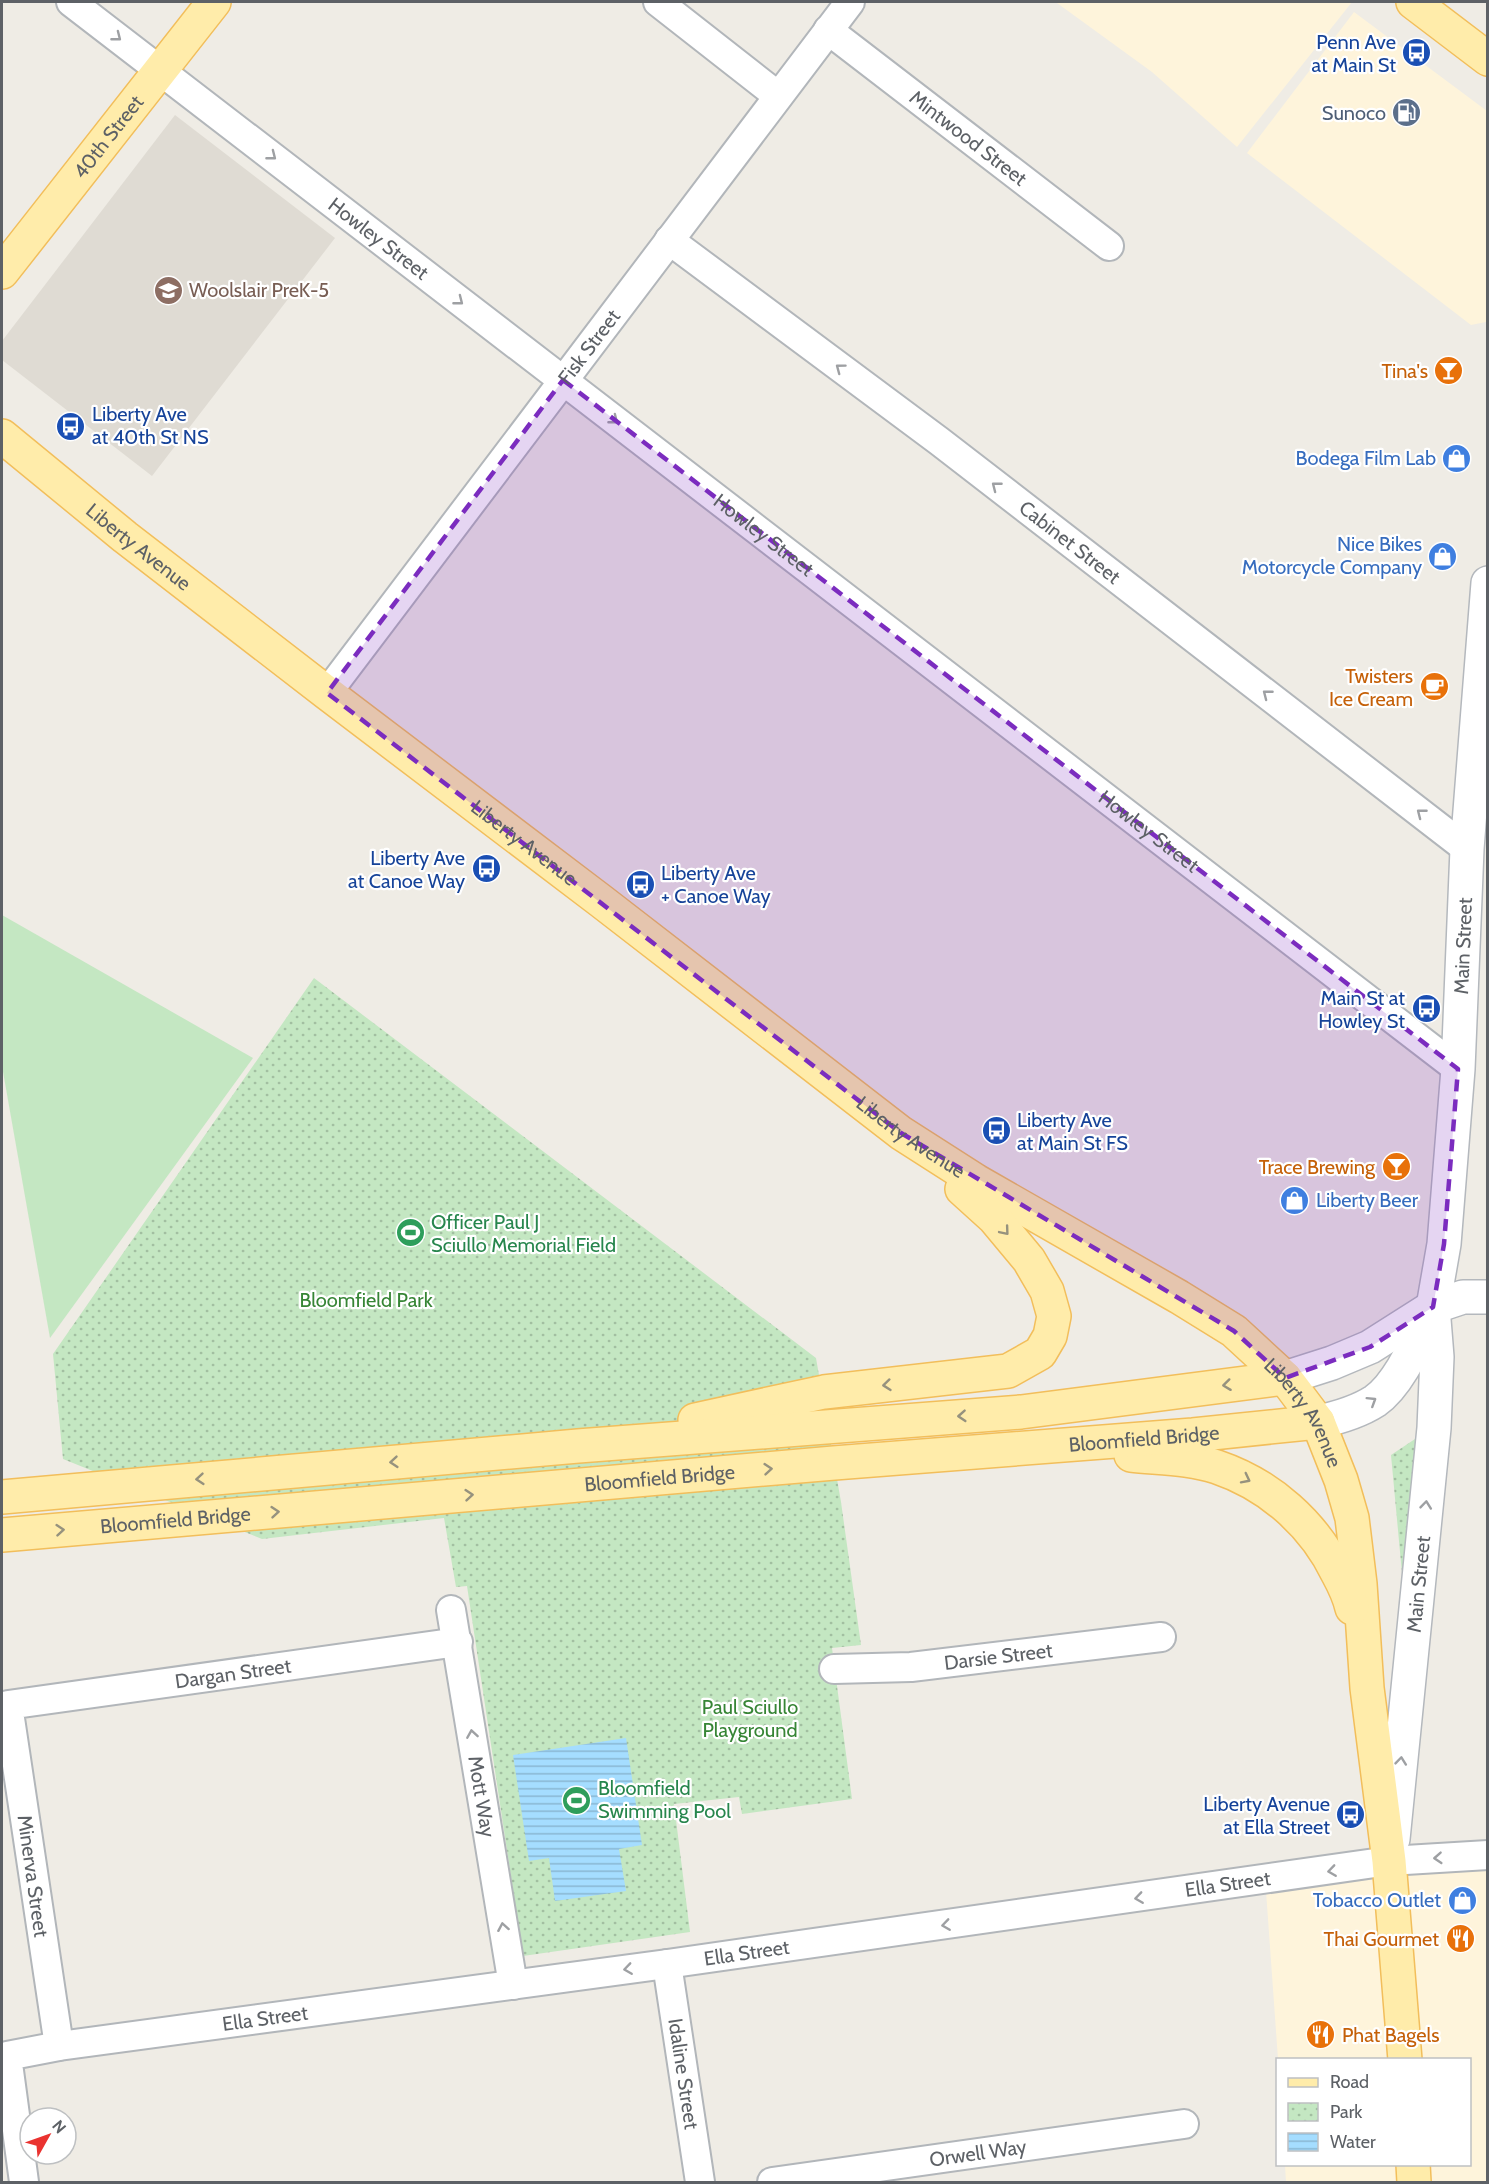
<svg xmlns="http://www.w3.org/2000/svg" width="1489" height="2184" viewBox="0 0 1489 2184" font-family="Cabin,sans-serif">
<style>
.commercial{fill:#fef4db}
.education{fill:#dfdbd3}
.grass{fill:#c4e7c2}
.park{fill:url(#park-dots)}
.water{fill:url(#water-rules)}
.lines{fill:none;stroke-linecap:round;stroke-linejoin:round}
.street-casing{stroke:#b2b6ba;stroke-width:32}
.secondary-casing{stroke:#b4b8bd;stroke-width:36}
.primary-casing{stroke:#f2be5b;stroke-width:36}
.street{stroke:#fff;stroke-width:28}
.secondary{stroke:#fff;stroke-width:33}
.primary{stroke:#ffecaa;stroke-width:33}
.oneway{stroke:#9ea0a3}
.oneway2{stroke:#96927e}
.marked{fill:#7b2cbf;fill-opacity:0.2;stroke:#7b2cbf;stroke-width:4.5;stroke-dasharray:12 8;stroke-linejoin:round}
.labels{text-anchor:middle;stroke-width:4.5;stroke-linejoin:round;paint-order:stroke}
.transit-label{font-size:20px;fill:#164399;stroke:#fff;text-anchor:end}
.service-label{font-size:20px;fill:#4e5e75;stroke:#fff;text-anchor:end}
.street-label{font-size:20px;fill:#5d6166;stroke:#fff}
.education-label{font-size:20px;fill:#785e54;stroke:#fff;text-anchor:start}
.food-label{font-size:20px;fill:#c56008;stroke:#fff;text-anchor:end}
.shop-label{font-size:20px;fill:#366cbe;stroke:#fff;text-anchor:end}
.leisure-label{font-size:20px;fill:#27864d;stroke:#fff;text-anchor:start}
.park-label{font-size:20px;fill:#368535;stroke:#fff}
</style>
<defs>
<pattern id="park-dots" width="8" height="8" patternUnits="userSpaceOnUse" patternTransform="scale(1.5)"><rect width="8" height="8" fill="#c4e7c2"/><path d="M2 2h.1M6 6h.1" fill="none" stroke="#a2bfa1" stroke-width="1.8" stroke-linecap="round"/></pattern>
<pattern id="water-rules" width="6" height="5" patternUnits="userSpaceOnUse" patternTransform="scale(1.5)"><rect width="6" height="5" fill="#a5ddff"/><path d="M0 2.5h6" fill="none" stroke="#8ab7d2"/></pattern>
</defs>
<rect width="100%" height="100%" fill="#efece5"/>
<g class="commercial">
<polygon points="1058,2 1352,2 1237,147 1152,72 1057,3"/>
<polygon points="1354,12 1487,111 1486,322 1471,325 1247,153"/>
<polygon points="1487,1864 1487,2182 1286,2182 1285,2165 1470,2164 1470,2060 1278,2059 1266,1891"/>
</g>
<polygon class="education" points="175,115 335,238 152,476 2,360 2,341"/>
<polygon class="grass" points="2,915 253,1058 50,1338 2,1066"/>
<g class="park">
<polygon points="314,978 816,1358 841,1502 861,1645 832,1648 852,1799 742,1814 739,1797 674,1804 690,1932 523,1956 467,1586 456,1587 444,1518 262,1539 63,1459 53,1354"/>
<polygon points="1421,1435 1407,1627 1391,1455"/>
</g>
<polygon class="water" points="626,1738 642,1845 619,1849 626,1891 555,1901 549,1858 529,1861 513,1755"/>
<g class="lines">
<defs>
<g id="street">
<path id="s1" d="M71 2 1458 1069"/>
<polyline points="658,2 778,96"/>
<path id="s2" d="M828 30 1109 246"/>
<path id="s3" d="M669 240 939 441 1467 849"/>
<path id="s4" d="M327 693 850 2"/>
<path id="s5" d="M451 1610 513 1985"/>
<path id="s6" d="M834 1669 911 1667 1161 1637"/>
<path id="s7" d="M667 1964 700 2182"/>
<path id="s8" d="M59 2046 8 1705 458 1642"/>
<path id="s9" d="M24 2182 7 2056 59 2046 667 1964 1389 1861 1488 1855"/>
<path id="s10" d="M772 2182 1184 2124"/>
</g>
<g id="secondary">
<polyline points="1285,1378 1332,1363 1370,1347 1433,1307 1463,1297 1488,1297"/>
<path d="M1318 1422C1337 1418 1358 1412 1375 1401 1401 1383 1419 1336 1433 1309"/>
<path id="s11" d="M1393 1839 1434 1428 1437 1357 1433 1307 1444 1244 1458 1069 1467 849 1488 583"/>
</g>
<g id="primary">
<polyline points="1413,2 1488,59"/>
<path id="s12" d="M2 272 214 2"/>
<path id="s13" d="M2 436 125 537 327 693 601 901 901 1133 976 1181 1179 1297 1234 1331 1285 1378 1318 1422 1341 1480 1352 1518 1360 1584 1367 1688 1389 1861 1405 2060"/>
<polyline points="695,1420 824,1392 1008,1371 1040,1353 1050,1336 1054,1316 1047,1291 1029,1260 994,1218 962,1189"/>
<path d="M1131 1455C1159 1458 1191 1458 1217 1467 1270 1485 1314 1524 1338 1574 1344 1585 1349 1595 1352 1608"/>
<polyline points="2,1497 578,1446 1021,1412 1285,1378"/>
<path id="s14" d="M2 1535 834 1463 1193 1435 1318 1422"/>
<polyline points="1413,2164 1414,2182"/>
</g>
</defs>
<use href="#street" class="street-casing"/>
<use href="#secondary" class="secondary-casing"/>
<use href="#primary" class="primary-casing"/>
<use href="#street" class="street"/>
<use href="#secondary" class="secondary"/>
<use href="#primary" class="primary"/>
</g>
<defs><path id="oneway-chevron" d="M-2-3.5L2.5 0L-2 3.5" fill="none" stroke-width="1.6" stroke-linecap="round" stroke-linejoin="round" transform="scale(1.5)"/></defs>
<g class="oneway">
<use href="#oneway-chevron" transform="translate(117 37) rotate(38)"/>
<use href="#oneway-chevron" transform="translate(272 156) rotate(38)"/>
<use href="#oneway-chevron" transform="translate(459 301) rotate(38)"/>
<use href="#oneway-chevron" transform="translate(840 368) rotate(-143)"/>
<use href="#oneway-chevron" transform="translate(614 420) rotate(38)"/>
<use href="#oneway-chevron" transform="translate(996 486) rotate(-142)"/>
<use href="#oneway-chevron" transform="translate(1267 694) rotate(-142)"/>
<use href="#oneway-chevron" transform="translate(1421 813) rotate(-142)"/>
<use href="#oneway-chevron" transform="translate(1372 1401) rotate(-32)"/>
<use href="#oneway-chevron" transform="translate(1426 1505) rotate(-84)"/>
<use href="#oneway-chevron" transform="translate(472 1734) rotate(-99)"/>
<use href="#oneway-chevron" transform="translate(1401 1761) rotate(-84)"/>
<use href="#oneway-chevron" transform="translate(1438 1858) rotate(176)"/>
<use href="#oneway-chevron" transform="translate(1332 1871) rotate(172)"/>
<use href="#oneway-chevron" transform="translate(1139 1898) rotate(172)"/>
<use href="#oneway-chevron" transform="translate(946 1925) rotate(172)"/>
<use href="#oneway-chevron" transform="translate(503 1927) rotate(-100)"/>
<use href="#oneway-chevron" transform="translate(628 1969) rotate(172)"/>
</g>
<g class="oneway2">
<use href="#oneway-chevron" transform="translate(1005 1231) rotate(50)"/>
<use href="#oneway-chevron" transform="translate(887 1385) rotate(174)"/>
<use href="#oneway-chevron" transform="translate(1227 1385) rotate(173)"/>
<use href="#oneway-chevron" transform="translate(962 1416) rotate(176)"/>
<use href="#oneway-chevron" transform="translate(394 1462) rotate(175)"/>
<use href="#oneway-chevron" transform="translate(768 1469) rotate(-5)"/>
<use href="#oneway-chevron" transform="translate(200 1479) rotate(175)"/>
<use href="#oneway-chevron" transform="translate(1246 1479) rotate(27)"/>
<use href="#oneway-chevron" transform="translate(469 1495) rotate(-5)"/>
<use href="#oneway-chevron" transform="translate(275 1512) rotate(-5)"/>
<use href="#oneway-chevron" transform="translate(60 1530) rotate(-5)"/>
</g>
<path class="marked" d="M563 380 1458 1069 1444 1244 1433 1307 1370 1347 1285 1378 1234 1331 901 1133 327 693Z"/>
<defs>
<symbol id="bus-disc" viewBox="-11 -11 22 22"><circle r="9.5" fill="#1a4fb4" stroke="#fff"/><path d="M-5-6H5V4H4V6H2V4H-2V6H-4V4H-5ZM-3.5-4V0h7V-4ZM-3.5 1.2v1.5H-2V1.2ZM2 1.2v1.5H3.5V1.2Z" fill="#fff"/></symbol>
<symbol id="fuel-disc" viewBox="-11 -11 22 22"><circle r="9.5" fill="#5c6f8a" stroke="#fff"/><path d="M-5.5-6h7V0h2V4h1.3V-2.5L3-4.5l.8-.8L6-3V5H2.5V1h-1V6h-7ZM-4.2-4.7v3.2H.2V-4.7Z" fill="#fff"/></symbol>
<symbol id="school-disc" viewBox="-11 -11 22 22"><circle r="9.5" fill="#8d6e63" stroke="#fff"/><path d="M0-5L7-2L0 1L-7-2ZM-4 1L0 2.5L4 1V4Q0 6-4 4Z" fill="#fff"/></symbol>
<symbol id="bar-disc" viewBox="-11 -11 22 22"><circle r="9.5" fill="#e8710a" stroke="#fff"/><path d="M-6-5H6L.8 .8V4.5H3.5V6h-7V4.5H-.8V.8Z" fill="#fff"/></symbol>
<symbol id="shop-disc" viewBox="-11 -11 22 22"><circle r="9.5" fill="#3f7fe0" stroke="#fff"/><path d="M-5-2.5h2.3a2.7 3.5 0 0 1 5.4 0H5L5.5 6h-11ZM-1.5-2.5h3a1.5 2.3 0 0 0-3 0Z" fill="#fff"/></symbol>
<symbol id="cafe-disc" viewBox="-11 -11 22 22"><circle r="9.5" fill="#e8710a" stroke="#fff"/><path d="M-5.5-4.5H6V0H3Q3 3.5 0 3.5H-2.5Q-5.5 3.5-5.5 0ZM3-3.2v2h1.7v-2ZM-6 4.5H4V6H-6Z" fill="#fff"/></symbol>
<symbol id="stadium-disc" viewBox="-11 -11 22 22"><circle r="9.5" fill="#2e9e5b" stroke="#fff"/><path d="M0-5a6.5 5 0 1 0 0 10a6.5 5 0 1 0 0-10ZM-3.5-1.8h7v3.6h-7Z" fill="#fff"/></symbol>
<symbol id="restaurant-disc" viewBox="-11 -11 22 22"><circle r="9.5" fill="#e8710a" stroke="#fff"/><path d="M-5-6h1v4h1v-4h1v4h1v-4h1v5L-1.5 .5V6h-2V.5L-5-1ZM5-6V6H3V1.5H1.5Q1.5-4 5-6Z" fill="#fff"/></symbol>
</defs>
<g fill-rule="evenodd">
<use href="#bus-disc" x="1400" y="36" width="33" height="33"/>
<use href="#fuel-disc" x="1390" y="96" width="33" height="33"/>
<use href="#school-disc" x="152" y="274" width="33" height="33"/>
<use href="#bar-disc" x="1432" y="354" width="33" height="33"/>
<use href="#bus-disc" x="54" y="410" width="33" height="33"/>
<use href="#shop-disc" x="1440" y="442" width="33" height="33"/>
<use href="#shop-disc" x="1426" y="540" width="33" height="33"/>
<use href="#cafe-disc" x="1418" y="670" width="33" height="33"/>
<use href="#bus-disc" x="470" y="852" width="33" height="33"/>
<use href="#bus-disc" x="624" y="868" width="33" height="33"/>
<use href="#bus-disc" x="1410" y="992" width="33" height="33"/>
<use href="#bus-disc" x="980" y="1114" width="33" height="33"/>
<use href="#bar-disc" x="1380" y="1150" width="33" height="33"/>
<use href="#shop-disc" x="1278" y="1184" width="33" height="33"/>
<use href="#stadium-disc" x="394" y="1216" width="33" height="33"/>
<use href="#stadium-disc" x="560" y="1784" width="33" height="33"/>
<use href="#bus-disc" x="1334" y="1798" width="33" height="33"/>
<use href="#shop-disc" x="1446" y="1884" width="33" height="33"/>
<use href="#restaurant-disc" x="1444" y="1922" width="33" height="33"/>
<use href="#restaurant-disc" x="1304" y="2018" width="33" height="33"/>
</g>
<g class="labels">
<g class="transit-label">
<text x="1396" y="49">Penn Ave<tspan x="1396" dy="23">at Main St</tspan></text>
<text x="92" y="421" text-anchor="start">Liberty Ave<tspan x="92" dy="23">at 40th St NS</tspan></text>
<text x="465" y="865">Liberty Ave<tspan x="465" dy="23">at Canoe Way</tspan></text>
<text x="661" y="880" text-anchor="start">Liberty Ave<tspan x="661" dy="23">+ Canoe Way</tspan></text>
<text x="1405" y="1005">Main St at<tspan x="1405" dy="23">Howley St</tspan></text>
<text x="1017" y="1127" text-anchor="start">Liberty Ave<tspan x="1017" dy="23">at Main St FS</tspan></text>
<text x="1330" y="1811">Liberty Avenue<tspan x="1330" dy="23">at Ella Street</tspan></text>
</g>
<g class="service-label">
<text x="1386" y="120">Sunoco</text>
</g>
<g class="street-label">
<text dy="7" stroke="none"><textPath href="#s12" startOffset="172">40th Street</textPath></text>
<text dy="7" stroke="none"><textPath href="#s2" startOffset="177">Mintwood Street</textPath></text>
<text dy="7" stroke="none"><textPath href="#s1" startOffset="388">Howley Street</textPath></text>
<text dy="7" stroke="none"><textPath href="#s4" startOffset="434">Fisk Street</textPath></text>
<text dy="7" stroke="none"><textPath href="#s1" startOffset="874">Howley Street</textPath></text>
<text dy="7" stroke="none"><textPath href="#s3" startOffset="502">Cabinet Street</textPath></text>
<text dy="7" stroke="none"><textPath href="#s13" startOffset="176">Liberty Avenue</textPath></text>
<text dy="7" stroke="none"><textPath href="#s1" startOffset="1360">Howley Street</textPath></text>
<text dy="7" stroke="none"><textPath href="#s13" startOffset="662">Liberty Avenue</textPath></text>
<text dy="7" stroke="none"><textPath href="#s11" startOffset="897">Main Street</textPath></text>
<text dy="7" stroke="none"><textPath href="#s13" startOffset="1148">Liberty Avenue</textPath></text>
<text dy="7" stroke="none"><textPath href="#s13" startOffset="1634">Liberty Avenue</textPath></text>
<text dy="7" stroke="none"><textPath href="#s14" startOffset="1146">Bloomfield Bridge</textPath></text>
<text dy="7" stroke="none"><textPath href="#s14" startOffset="660">Bloomfield Bridge</textPath></text>
<text dy="7" stroke="none"><textPath href="#s14" startOffset="174">Bloomfield Bridge</textPath></text>
<text dy="7" stroke="none"><textPath href="#s11" startOffset="256">Main Street</textPath></text>
<text dy="7" stroke="none"><textPath href="#s6" startOffset="165">Darsie Street</textPath></text>
<text dy="7" stroke="none"><textPath href="#s8" startOffset="572">Dargan Street</textPath></text>
<text dy="7" stroke="none"><textPath href="#s5" startOffset="189">Mott Way</textPath></text>
<text transform="translate(33 1876) rotate(82)" y="7">Minerva Street</text>
<text dy="7" stroke="none"><textPath href="#s9" startOffset="1360">Ella Street</textPath></text>
<text dy="7" stroke="none"><textPath href="#s9" startOffset="874">Ella Street</textPath></text>
<text dy="7" stroke="none"><textPath href="#s9" startOffset="388">Ella Street</textPath></text>
<text dy="7" stroke="none"><textPath href="#s7" startOffset="111">Idaline Street</textPath></text>
<text dy="7" stroke="none"><textPath href="#s10" startOffset="208">Orwell Way</textPath></text>
</g>
<g class="education-label">
<text x="189" y="297">Woolslair PreK-5</text>
</g>
<g class="food-label">
<text x="1428" y="378">Tina's</text>
<text x="1413" y="683">Twisters<tspan x="1413" dy="23">Ice Cream</tspan></text>
<text x="1375" y="1174">Trace Brewing</text>
<text x="1439" y="1946">Thai Gourmet</text>
<text x="1342" y="2042" text-anchor="start">Phat Bagels</text>
</g>
<g class="shop-label">
<text x="1436" y="465">Bodega Film Lab</text>
<text x="1422" y="551">Nice Bikes<tspan x="1422" dy="23">Motorcycle Company</tspan></text>
<text x="1316" y="1207" text-anchor="start">Liberty Beer</text>
<text x="1441" y="1907">Tobacco Outlet</text>
</g>
<g class="leisure-label">
<text x="431" y="1229">Officer Paul J<tspan x="431" dy="23">Sciullo Memorial Field</tspan></text>
<text x="598" y="1795">Bloomfield<tspan x="598" dy="23">Swimming Pool</tspan></text>
</g>
<g class="park-label">
<text x="366" y="1307">Bloomfield Park</text>
<text x="750" y="1714">Paul Sciullo<tspan x="750" dy="23">Playground</tspan></text>
</g>
</g>
<rect width="1489" height="2184" fill="none" stroke="#5d6166" stroke-width="6"/>
<rect x="1276" y="2058" width="195" height="108" fill="#ffffff" stroke="#bec0c2" stroke-width="1.5"/>
<rect x="1288" y="2078" width="30" height="9" fill="#ffecaa" stroke="#bec0c2" stroke-width="1.5"/>
<text x="1330" y="2088" font-size="18" fill="#5d6166">Road</text>
<rect x="1288" y="2103" width="30" height="18" fill="url(#park-dots)" stroke="#bec0c2" stroke-width="1.5"/>
<text x="1330" y="2118" font-size="18" fill="#5d6166">Park</text>
<rect x="1288" y="2133" width="30" height="18" fill="url(#water-rules)" stroke="#bec0c2" stroke-width="1.5"/>
<text x="1330" y="2148" font-size="18" fill="#5d6166">Water</text>
<g transform="translate(48 2136) rotate(50)"><circle r="28" fill="#ffffff" stroke="#bec0c2" stroke-width="1.5"/>
<path d="M0-4.5L10 22L0 15L-10 22Z" fill="#ea3330"/>
<text y="-9" font-size="16" font-weight="bold" text-anchor="middle" fill="#5d6166">N</text>
</g>
</svg>
